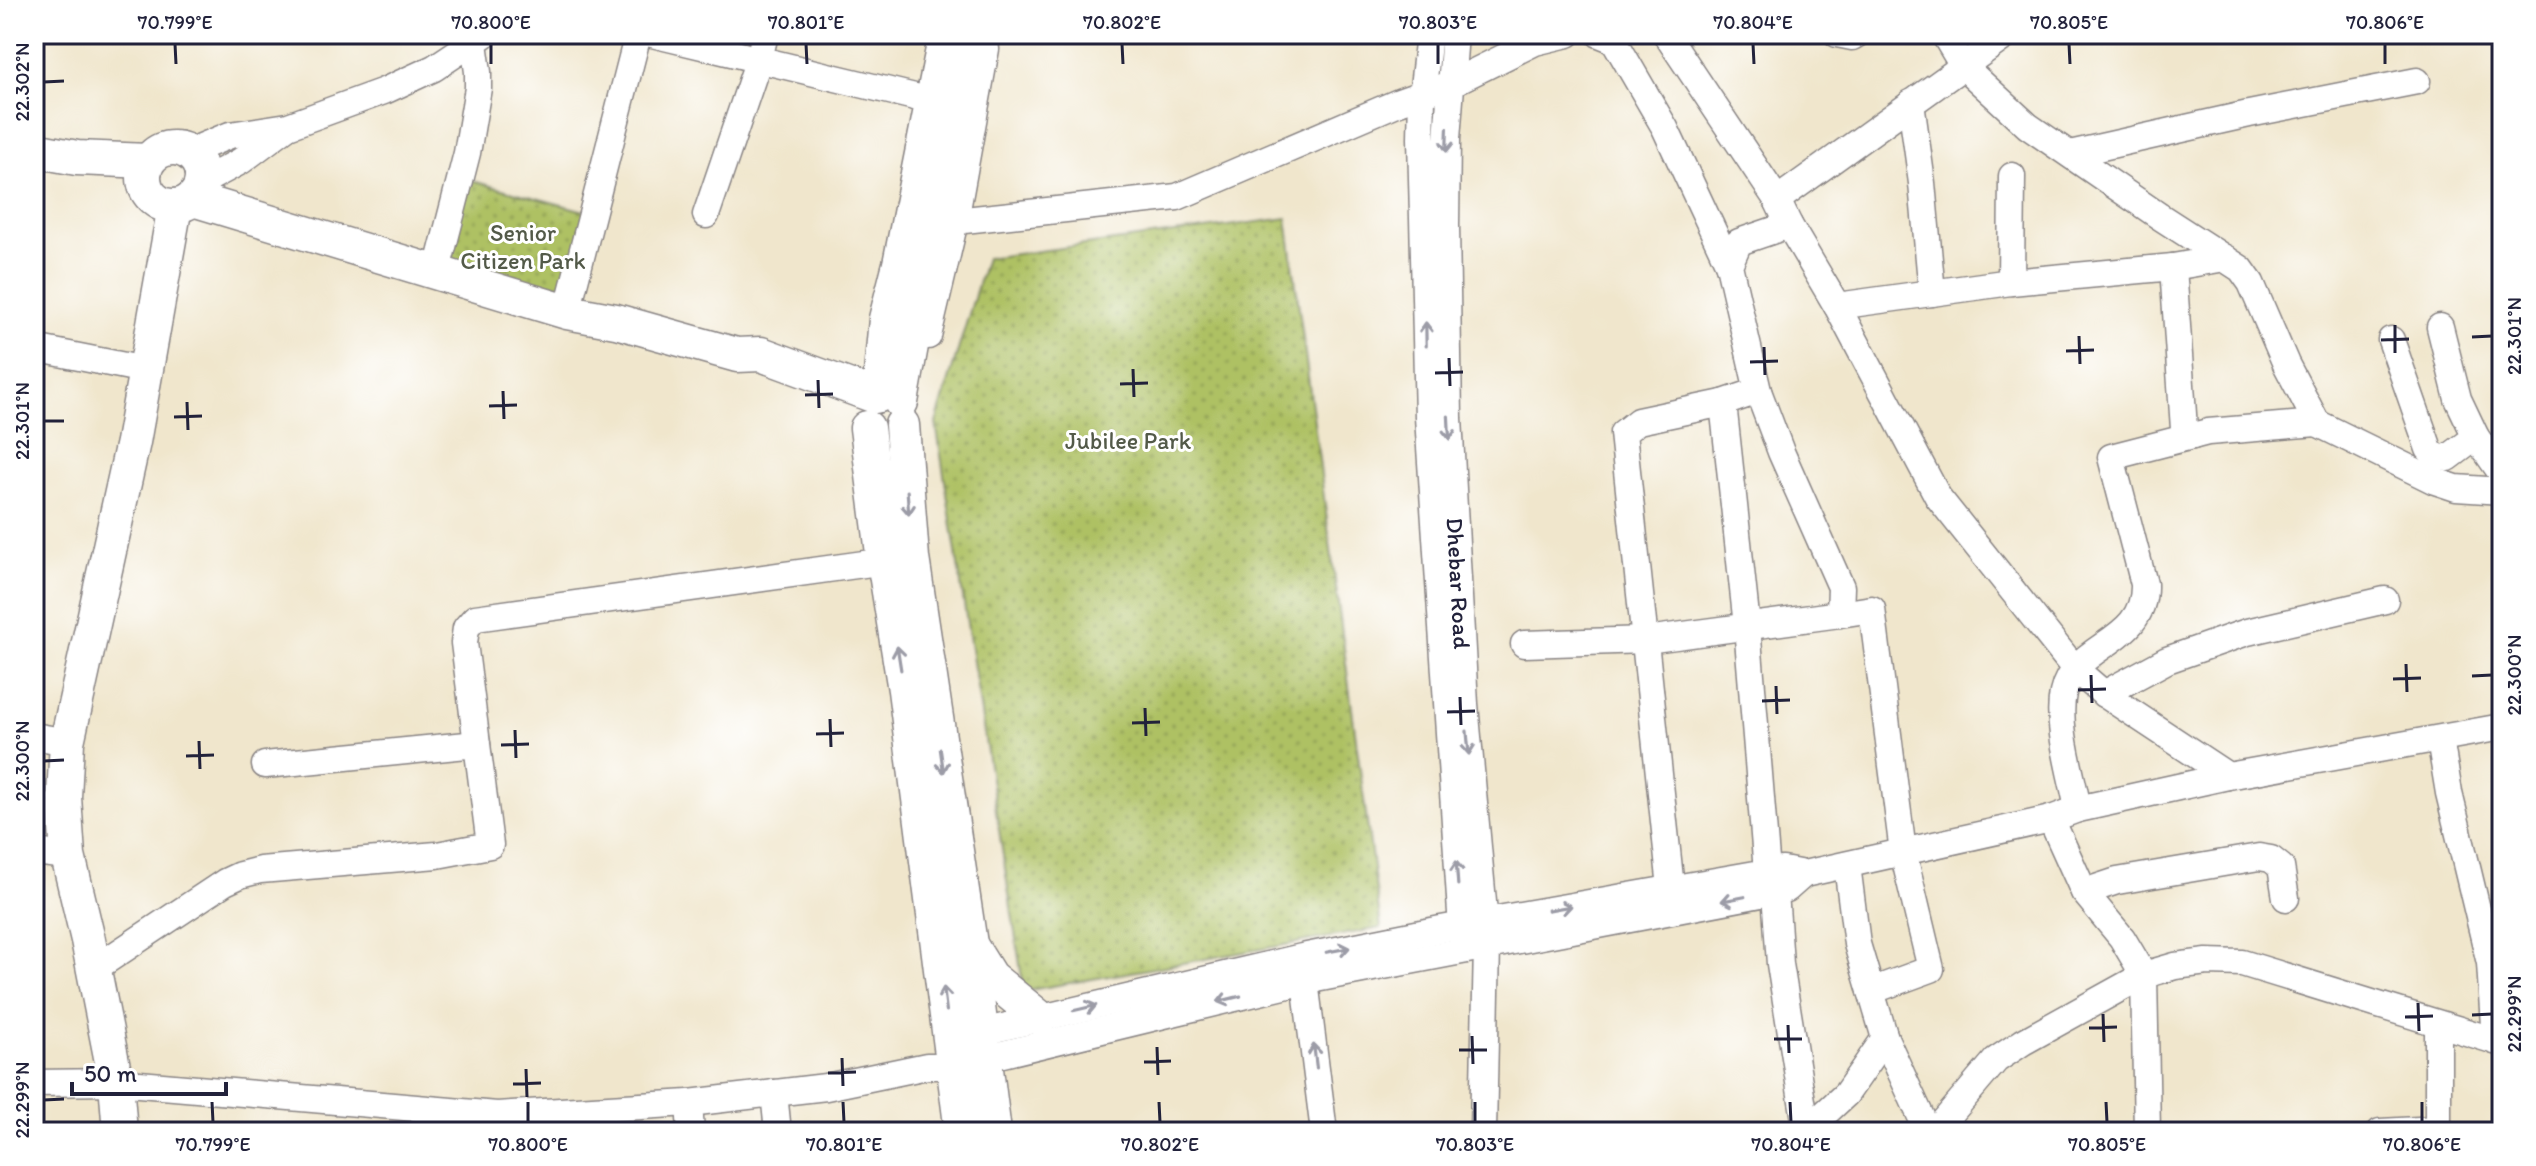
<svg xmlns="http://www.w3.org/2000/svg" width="2536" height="1166" viewBox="0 0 2536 1166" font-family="Itim,sans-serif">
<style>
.green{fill:url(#green-dots);stroke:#687250;stroke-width:2}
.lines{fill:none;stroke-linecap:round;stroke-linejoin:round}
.minor-casing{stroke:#898484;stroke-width:29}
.major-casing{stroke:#898484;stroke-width:37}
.minor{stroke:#fff;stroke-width:26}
.major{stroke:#fff;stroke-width:34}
.oneway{stroke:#9c9ca7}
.ticks{fill:none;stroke:#22223b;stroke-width:3}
.labels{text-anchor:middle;stroke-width:6;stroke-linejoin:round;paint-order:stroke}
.park-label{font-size:24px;fill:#535a49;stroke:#fff}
.street-label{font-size:24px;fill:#22223b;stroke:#fff}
.neatline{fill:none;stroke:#22223b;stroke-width:3}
.ticks-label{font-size:20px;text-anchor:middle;fill:#22223b}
</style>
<defs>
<pattern id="green-dots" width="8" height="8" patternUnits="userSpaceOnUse" patternTransform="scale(2)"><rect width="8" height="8" fill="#aec164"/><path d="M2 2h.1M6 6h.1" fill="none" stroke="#8d9c54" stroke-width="1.8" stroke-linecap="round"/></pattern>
</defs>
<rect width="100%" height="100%" fill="#fff"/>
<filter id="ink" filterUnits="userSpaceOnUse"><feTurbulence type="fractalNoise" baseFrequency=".0125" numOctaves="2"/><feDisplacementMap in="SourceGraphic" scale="16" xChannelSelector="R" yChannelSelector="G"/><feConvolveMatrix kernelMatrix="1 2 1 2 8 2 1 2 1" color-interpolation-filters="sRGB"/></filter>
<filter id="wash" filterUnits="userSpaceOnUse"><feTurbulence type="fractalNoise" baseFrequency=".006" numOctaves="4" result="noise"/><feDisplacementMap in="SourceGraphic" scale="32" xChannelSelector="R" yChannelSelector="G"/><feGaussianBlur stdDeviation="1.8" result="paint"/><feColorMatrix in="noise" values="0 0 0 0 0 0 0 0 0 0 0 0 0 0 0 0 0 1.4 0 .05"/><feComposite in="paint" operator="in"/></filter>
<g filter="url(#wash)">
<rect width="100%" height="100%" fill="#f0e6cc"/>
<g class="green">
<polygon points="465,179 592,213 567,312 436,274"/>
<polygon points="1287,218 1381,928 1024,991 936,423 986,258"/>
</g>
</g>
<g filter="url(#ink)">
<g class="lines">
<defs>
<g id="minor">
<polyline points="652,34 919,98"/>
<polyline points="1429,34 1422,96 1421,138 1428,417 1463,943"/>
<path id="s1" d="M1455 34 1447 139 1446 225 1449 418 1465 704 1487 946 1483 1132"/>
<polyline points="1599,34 1614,40 1665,128 1729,265"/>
<polyline points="1666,34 1777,200 1789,225 1837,306 1938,497 2075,669 2104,694 2228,776"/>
<polyline points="1837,34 1852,37 1857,34"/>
<polyline points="1944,34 1963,66 2028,126 2159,216 2241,269 2251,283 2286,364 2317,423 2435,481 2456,488 2502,491"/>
<polyline points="1911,103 1922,183 1932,293"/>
<polyline points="189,152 230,135 288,126 384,91 434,68 485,34"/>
<polyline points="2070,154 2249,114 2417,81"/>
<polyline points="202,182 241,161 285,128"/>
<polyline points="1777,200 2008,34"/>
<polyline points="706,215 759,59 765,34"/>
<polyline points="955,221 1177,197 1399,102 1450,84 1535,42 1568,34"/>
<polyline points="2173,267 2184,429 2193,436"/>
<polyline points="436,274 467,153 478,88 478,72 474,43"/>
<polyline points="2011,282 2012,176"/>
<polyline points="1837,306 2011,282 2173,267 2225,258"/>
<polyline points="567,312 638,34"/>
<polyline points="2440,327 2458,399 2476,437 2502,474"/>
<polyline points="928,336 955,221 986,49"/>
<polyline points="2391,340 2429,449 2436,457 2448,458 2476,437"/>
<polyline points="34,348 145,370"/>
<polyline points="1723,403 1747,626 1767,872"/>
<polyline points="1840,614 1872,609 1903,852 1931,969 1871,991"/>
<polyline points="1524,644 1646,640 1840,614 1841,587 1781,452 1758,391 1729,265 1739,242 1789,225"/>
<polyline points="2104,694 2167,660 2247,632 2385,600"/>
<polyline points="34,736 67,742"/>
<polyline points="2440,739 2449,793 2490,963 2495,1041"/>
<polyline points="265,765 477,744"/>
<path d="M2078 809C2072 775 2056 726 2063 693 2074 642 2146 645 2144 584L2111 457 2208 432 2317 423"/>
<polyline points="2051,819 2084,892 2122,938 2144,975 2147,1132"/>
<polyline points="34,852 68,856"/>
<polyline points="1847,865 1857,944 1885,1038 1928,1132"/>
<polyline points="1671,888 1623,433 1638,421 1723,403 1758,391"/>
<polyline points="1775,892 1780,964 1807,1132"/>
<polyline points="2084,892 2117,881 2259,857 2271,859 2281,867 2286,898"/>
<polyline points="1303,965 1324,1132"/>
<polyline points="94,969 225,882 240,875 260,870 437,855 490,845 464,643 466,628 475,618 900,559"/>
<polyline points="2438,1024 2438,1132"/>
<polyline points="964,1038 982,1032 1302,957 1441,929 1767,872 1783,870 1804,874 2051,819 2078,809 2228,776 2502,727"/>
<polyline points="34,1083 116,1082 497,1115 689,1103 826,1087 927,1066 953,1066 1305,981 1787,889 1804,874"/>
<polyline points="774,1093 778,1132"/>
<polyline points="689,1103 691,1132"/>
<polyline points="1807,1130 1846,1094 1885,1038"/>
<polyline points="1935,1132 1996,1060 2023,1042 2144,975 2175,966 2207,962 2242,963 2502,1043"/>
<polyline points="2380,1132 2438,1129"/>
</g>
<g id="major">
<circle cx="173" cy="177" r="29"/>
<polyline points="34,150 77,158 148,161"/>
<polyline points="193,199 567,312 616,321 737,355 761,354 875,396"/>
<polyline points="879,395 886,319 900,264 946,34"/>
<polyline points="901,402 934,216 973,34"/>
<polyline points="902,425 912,558 970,944 994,1132"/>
<polyline points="867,428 884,561 905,690 962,1132"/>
<polyline points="972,948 990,977 1040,1018"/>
<polyline points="120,1132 116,1082 88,940 68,856 64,797 67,742 133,442 175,206"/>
</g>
</defs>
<use href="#minor" class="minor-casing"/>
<use href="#major" class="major-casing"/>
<use href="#minor" class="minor"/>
<use href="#major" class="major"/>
</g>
<defs><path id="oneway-shaft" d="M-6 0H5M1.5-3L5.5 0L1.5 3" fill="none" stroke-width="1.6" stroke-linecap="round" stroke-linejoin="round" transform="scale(2)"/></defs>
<g class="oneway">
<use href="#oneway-shaft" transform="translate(1447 140) rotate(92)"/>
<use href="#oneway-shaft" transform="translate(1426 334) rotate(-91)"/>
<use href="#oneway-shaft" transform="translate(1449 428) rotate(87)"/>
<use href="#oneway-shaft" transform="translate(908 503) rotate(86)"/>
<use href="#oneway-shaft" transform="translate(899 658) rotate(-99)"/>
<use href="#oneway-shaft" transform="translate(1468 743) rotate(85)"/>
<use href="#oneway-shaft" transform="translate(942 761) rotate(82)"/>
<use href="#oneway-shaft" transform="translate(1457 873) rotate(-94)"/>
<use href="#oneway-shaft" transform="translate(1733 899) rotate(169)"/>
<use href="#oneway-shaft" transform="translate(1560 908) rotate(-10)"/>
<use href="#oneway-shaft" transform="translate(1338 950) rotate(-11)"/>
<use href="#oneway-shaft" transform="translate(945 999) rotate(-97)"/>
<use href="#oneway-shaft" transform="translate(1229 999) rotate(166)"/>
<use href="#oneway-shaft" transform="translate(1085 1008) rotate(-13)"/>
<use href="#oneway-shaft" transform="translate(1315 1056) rotate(-97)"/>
</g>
</g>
<path class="ticks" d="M175 44 176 64M491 44V64M806 44 807 64M1122 44 1123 64M1438 44V64M1753 44 1754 64M2069 44 2070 64M2385 44V64M44 82 64 81M2395 325V353M2079 336 2080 364M2472 337 2492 336M2381 340 2409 339M1764 347 1765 375M2066 351 2094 350M1449 358 1450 386M1750 362 1778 361M1133 369 1134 397M1435 373 1463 372M818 380 819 408M1120 384 1148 383M503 391 504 419M805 395 833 394M187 402 188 430M489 406 517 405M174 417 202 416M44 421H64M2406 664 2407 692M2091 675 2092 703M2472 676 2492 675M2393 679 2421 678M1776 686 1777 714M2078 690 2106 689M1460 697 1461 725M1762 701 1790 700M1145 708 1146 736M1447 712 1475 711M830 719 831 747M1132 723 1160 722M515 730 516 758M816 734 844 733M199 741 200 769M501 745 529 744M186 756 214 755M44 761 64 760M2418 1003 2419 1031M2103 1014 2104 1042M2472 1015 2492 1014M2405 1017 2433 1016M1788 1025 1789 1053M2089 1028 2117 1027M1472 1036 1473 1064M1774 1039H1802M1157 1047 1158 1075M1459 1050H1487M842 1058 843 1086M1144 1062 1171 1061M526 1069 527 1097M828 1073 856 1072M513 1084 541 1083M44 1100 64 1099M212 1102 213 1122M528 1102V1122M843 1102 844 1122M1159 1102 1160 1122M1475 1102V1122M1790 1102 1791 1122M2106 1102 2107 1122M2422 1102V1122"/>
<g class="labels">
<g class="park-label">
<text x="523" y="241">Senior<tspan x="523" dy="28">Citizen Park</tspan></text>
<text x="1128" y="449">Jubilee Park</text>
</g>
<g class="street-label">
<text dy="8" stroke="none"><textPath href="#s1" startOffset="550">Dhebar Road</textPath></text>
</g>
</g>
<rect width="2536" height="1166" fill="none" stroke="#fff" stroke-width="88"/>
<path d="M72 1082v12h154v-12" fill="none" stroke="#22223b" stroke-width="4"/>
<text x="84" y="1082" font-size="24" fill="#22223b" stroke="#ffffff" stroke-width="6" paint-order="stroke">50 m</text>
<rect x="44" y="44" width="2448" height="1078" class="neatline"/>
<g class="ticks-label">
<text x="175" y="29">70.799°E</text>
<text x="491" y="29">70.800°E</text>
<text x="806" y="29">70.801°E</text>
<text x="1122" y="29">70.802°E</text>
<text x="1438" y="29">70.803°E</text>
<text x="1753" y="29">70.804°E</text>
<text x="2069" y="29">70.805°E</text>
<text x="2385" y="29">70.806°E</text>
<text transform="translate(22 82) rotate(-90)" y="7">22.302°N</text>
<text transform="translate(2514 336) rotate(-90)" y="7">22.301°N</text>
<text transform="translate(22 421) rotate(-90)" y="7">22.301°N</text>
<text transform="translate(2514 675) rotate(-90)" y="7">22.300°N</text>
<text transform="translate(22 761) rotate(-90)" y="7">22.300°N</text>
<text transform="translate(2514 1014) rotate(-90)" y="7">22.299°N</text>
<text transform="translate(22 1100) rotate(-90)" y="7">22.299°N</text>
<text x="213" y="1151">70.799°E</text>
<text x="528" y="1151">70.800°E</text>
<text x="844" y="1151">70.801°E</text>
<text x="1160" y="1151">70.802°E</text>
<text x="1475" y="1151">70.803°E</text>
<text x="1791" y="1151">70.804°E</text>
<text x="2107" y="1151">70.805°E</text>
<text x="2422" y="1151">70.806°E</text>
</g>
</svg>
